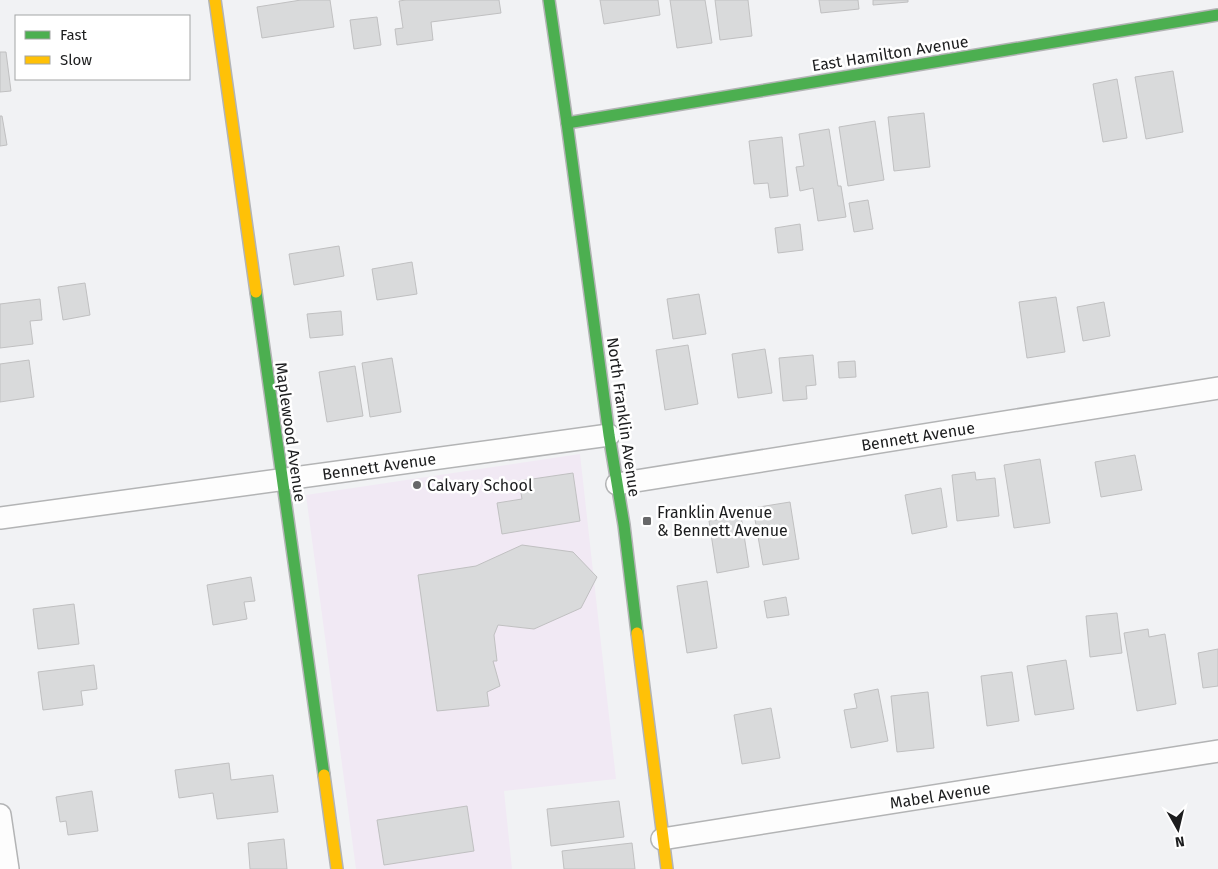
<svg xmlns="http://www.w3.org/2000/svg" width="1218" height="869" viewBox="0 0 1218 869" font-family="'Fira Sans',sans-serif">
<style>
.education{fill:#f1e9f4}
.building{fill:#d9dadb;stroke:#c0c0c1}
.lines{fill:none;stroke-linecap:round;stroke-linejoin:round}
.street-casing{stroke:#b3b4b5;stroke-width:24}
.fast-casing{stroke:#b3b4b5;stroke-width:14}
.slow-casing{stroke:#b3b4b5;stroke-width:14}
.street{stroke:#fdfdfd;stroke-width:21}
.fast{stroke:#4caf50;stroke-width:11}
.slow{stroke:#ffc107;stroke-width:11}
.poi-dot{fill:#676869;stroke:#fff;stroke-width:2}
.labels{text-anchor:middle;stroke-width:5;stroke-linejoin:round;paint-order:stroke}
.street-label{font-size:16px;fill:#1c1d1e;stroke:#fff}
.poi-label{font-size:16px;fill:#1c1d1e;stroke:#fff;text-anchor:start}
</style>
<rect width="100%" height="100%" fill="#f1f2f4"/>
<polygon class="education" points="580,454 616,779 504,791 512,869 356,869 306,495"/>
<g class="building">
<polygon points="301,0 330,0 334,27 262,38 257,7"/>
<polygon points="406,0 499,0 501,13 431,22 433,40 397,45 395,29 403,28 399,1"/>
<polygon points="600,0 658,0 660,15 604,24"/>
<polygon points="670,0 705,0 712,43 677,48"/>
<polygon points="715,0 748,0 752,36 720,40"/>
<polygon points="819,0 858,0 859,9 821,13"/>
<polygon points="873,0 908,0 908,2 873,5"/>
<polygon points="377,17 381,45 354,49 350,20"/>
<polygon points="0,52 6,52 11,91 0,92"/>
<polygon points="1173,71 1183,132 1146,139 1135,77"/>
<polygon points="1117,79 1127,138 1103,142 1093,84"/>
<polygon points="924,113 930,167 894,171 888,117"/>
<polygon points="0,116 2,116 7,145 0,146"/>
<polygon points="875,121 884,180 848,186 839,127"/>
<polygon points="829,129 838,186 841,186 846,217 818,221 813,188 800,191 796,167 804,166 799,134"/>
<polygon points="782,137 788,196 770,198 768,183 754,184 749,141"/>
<polygon points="868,200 873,229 854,232 849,203"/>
<polygon points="800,224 803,250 778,253 775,228"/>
<polygon points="339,246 344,276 294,285 289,254"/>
<polygon points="412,262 417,294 377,300 372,269"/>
<polygon points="85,283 90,315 63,320 58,287"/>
<polygon points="699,294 706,334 673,339 667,299"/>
<polygon points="1056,297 1065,352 1027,358 1019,302"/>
<polygon points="40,299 42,320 30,321 33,344 0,348 0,304"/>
<polygon points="1104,302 1110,336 1083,341 1077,307"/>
<polygon points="341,311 343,335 310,338 307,314"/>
<polygon points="688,345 698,404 665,410 656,350"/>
<polygon points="765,349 772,393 738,398 732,354"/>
<polygon points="813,355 816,385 806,386 807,399 783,401 779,358"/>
<polygon points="392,358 401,412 370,417 362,363"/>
<polygon points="29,360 34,397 0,402 0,364"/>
<polygon points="855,361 856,377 839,378 838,362"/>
<polygon points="355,366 363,416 327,422 319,372"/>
<polygon points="1135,455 1142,490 1101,497 1095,462"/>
<polygon points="1040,459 1050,523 1014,528 1004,465"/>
<polygon points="975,472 976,480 995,478 999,516 957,521 952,475"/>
<polygon points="573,473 580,521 502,534 497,503 522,499 519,481"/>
<polygon points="941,488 947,527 912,534 905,495"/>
<polygon points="790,502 799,559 763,565 753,508"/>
<polygon points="741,516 749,567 717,573 709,521"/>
<polygon points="522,545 573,552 597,577 581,608 534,629 498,625 494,635 497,661 493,661 500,686 487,692 489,706 437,711 418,575 476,566"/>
<polygon points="251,577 255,601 244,602 247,619 213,625 207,585"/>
<polygon points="707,581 717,648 687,653 677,586"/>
<polygon points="786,597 789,615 767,618 764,601"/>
<polygon points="74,604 79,644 38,649 33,609"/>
<polygon points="1117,613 1122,653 1090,657 1086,616"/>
<polygon points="1148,629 1149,637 1165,634 1176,704 1137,711 1124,633"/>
<polygon points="1218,649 1218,686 1203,688 1198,653"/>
<polygon points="1066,660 1074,709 1035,715 1027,666"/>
<polygon points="94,665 97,689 81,691 83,705 43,710 38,672"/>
<polygon points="1012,672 1019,721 987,726 981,676"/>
<polygon points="878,689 888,741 851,748 844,710 857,708 854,694"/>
<polygon points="928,692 934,748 897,752 891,696"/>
<polygon points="771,708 780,758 742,764 734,715"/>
<polygon points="229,763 231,780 273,775 278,812 217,819 213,793 179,798 175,770"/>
<polygon points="92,791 98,831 68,835 66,821 60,822 56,797"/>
<polygon points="619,801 624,837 551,846 547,809"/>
<polygon points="467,806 474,851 384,865 377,820"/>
<polygon points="284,839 287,869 250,869 248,843"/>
<polygon points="632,843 635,869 564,869 562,851"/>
</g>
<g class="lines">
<defs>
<g id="street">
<polyline points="617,484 1218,388"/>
<polyline points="0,518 609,435"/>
<polyline points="0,815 8,869"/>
<polyline points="662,839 1218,751"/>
</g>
<g id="fast">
<polyline points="549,0 567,123 609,435 624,525 637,633"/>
<polyline points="567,123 1218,15"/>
<polyline points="256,292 324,775"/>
</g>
<g id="slow">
<polyline points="215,0 256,292"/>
<polyline points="637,633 667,869"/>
<polyline points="324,775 337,869"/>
</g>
</defs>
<use href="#street" class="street-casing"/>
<use href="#fast" class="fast-casing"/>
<use href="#slow" class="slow-casing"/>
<use href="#street" class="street"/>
<use href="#fast" class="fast"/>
<use href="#slow" class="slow"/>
</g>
<g class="poi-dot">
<circle cx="417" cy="485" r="5"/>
<rect x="642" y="516" width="10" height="10" rx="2.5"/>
</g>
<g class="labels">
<g class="street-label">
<text transform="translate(890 53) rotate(-9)" y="6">East Hamilton Avenue</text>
<text transform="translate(624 417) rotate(82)" y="6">North Franklin Avenue</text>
<text transform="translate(291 432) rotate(82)" y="6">Maplewood Avenue</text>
<text transform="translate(918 436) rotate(-9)" y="6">Bennett Avenue</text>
<text transform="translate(379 466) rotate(-8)" y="6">Bennett Avenue</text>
<text transform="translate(940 795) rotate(-9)" y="6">Mabel Avenue</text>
</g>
<g class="poi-label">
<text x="427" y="491">Calvary School</text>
<text x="657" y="518">Franklin Avenue<tspan x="657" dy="18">&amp; Bennett Avenue</tspan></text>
</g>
</g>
<rect x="15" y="15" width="175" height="65" fill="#ffffff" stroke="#a4a5a5"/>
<rect x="25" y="31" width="25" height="8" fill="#4caf50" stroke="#a4a5a5"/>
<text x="60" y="40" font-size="15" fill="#1c1d1e">Fast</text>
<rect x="25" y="56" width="25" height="8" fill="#ffc107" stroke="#a4a5a5"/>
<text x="60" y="65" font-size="15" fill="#1c1d1e">Slow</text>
<g transform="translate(1178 829) rotate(172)" stroke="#ffffff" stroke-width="4" paint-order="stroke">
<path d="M0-4L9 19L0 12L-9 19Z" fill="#1c1d1e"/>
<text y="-8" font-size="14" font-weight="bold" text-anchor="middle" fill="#1c1d1e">N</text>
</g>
</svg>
